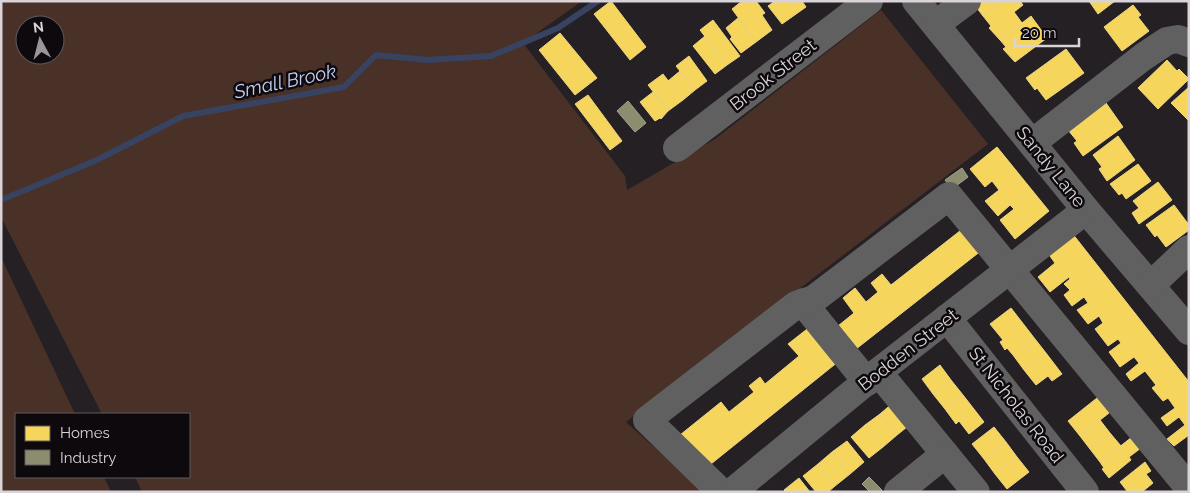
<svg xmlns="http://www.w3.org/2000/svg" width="1190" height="493" viewBox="0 0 1190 493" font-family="Raleway,sans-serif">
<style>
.green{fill:#493127;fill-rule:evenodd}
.homes{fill:#f6d55c;stroke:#eed581}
.industry{fill:#8c8c6e;stroke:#a3a28e}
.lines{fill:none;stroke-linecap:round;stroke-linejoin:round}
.stream{stroke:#374361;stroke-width:6}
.minor{stroke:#606061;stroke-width:28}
.labels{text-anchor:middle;stroke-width:5;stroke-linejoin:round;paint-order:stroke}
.street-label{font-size:18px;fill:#dad4d8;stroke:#0d090c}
.water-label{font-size:19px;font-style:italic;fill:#c1d0f4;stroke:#0d090c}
</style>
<rect width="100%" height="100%" fill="#252024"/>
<g class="green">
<path d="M1 1H582L523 43 625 176 627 190 715 139 881 10 988 144 626 422 704 492H142L135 477H189V414H102L1 217ZM25 25H55V55H25Z"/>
<polygon points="1,257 75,414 16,414 16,477 104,477 111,492 1,492"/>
</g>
<g class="homes">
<polygon points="611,1 646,47 630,60 594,14"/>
<polygon points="742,1 756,1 765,13 762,15 772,30 756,42 732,9"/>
<polygon points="775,1 802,1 806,7 782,24 768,6"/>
<polygon points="976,1 1002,1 983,16 973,3"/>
<polygon points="1002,1 1020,1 1023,5 1014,12 1022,23 1000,40 989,28 991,26 983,16"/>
<polygon points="1089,1 1115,1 1098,14"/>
<polygon points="1133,5 1141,15 1138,17 1149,31 1122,51 1104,27"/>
<polygon points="1031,16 1047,38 1015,62 1003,49 1006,47 1000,40"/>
<polygon points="738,18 756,42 741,53 730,39 732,37 726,28"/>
<polygon points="713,20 740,56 727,65 700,30"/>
<polygon points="560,33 597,78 575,95 539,50"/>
<polygon points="705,36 727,65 715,74 693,46"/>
<polygon points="1066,49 1084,73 1046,100 1037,88 1035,90 1026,78"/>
<polygon points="689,56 707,81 695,90 676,66"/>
<polygon points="1167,60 1177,71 1179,69 1189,79 1158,109 1138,88"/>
<polygon points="680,71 695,90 683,100 668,81"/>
<polygon points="663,74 683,100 668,111 648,85"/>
<polygon points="1189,87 1189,121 1171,103"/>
<polygon points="653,92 668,111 661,119 660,118 655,121 640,102"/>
<polygon points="588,95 622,141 610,150 575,104"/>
<polygon points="1106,103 1123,127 1083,156 1074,143 1077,141 1068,130"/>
<polygon points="1118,136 1135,160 1107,181 1099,169 1102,167 1093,155"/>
<polygon points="997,147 1049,211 1015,239 1000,220 1014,209 1010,205 998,216 985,201 999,190 992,181 985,187 970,169"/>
<polygon points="1138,164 1151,181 1126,199 1122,193 1119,195 1110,184"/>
<polygon points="1158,182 1172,200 1139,224 1132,213 1139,208 1133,201"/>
<polygon points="1174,205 1189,225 1189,230 1166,247 1157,235 1155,237 1146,225"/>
<polygon points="965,227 982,250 851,353 833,330 854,313 843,298 855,288 866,302 878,292 871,283 882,274 891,285"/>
<polygon points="1072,233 1189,382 1189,435 1174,446 1167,439 1185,425 1179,417 1167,426 1161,418 1175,408 1168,398 1163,401 1152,388 1156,385 1145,371 1131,381 1126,374 1139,363 1134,357 1120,367 1109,352 1121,343 1118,339 1108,346 1095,329 1103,323 1099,316 1088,324 1077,310 1088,303 1084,297 1072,306 1064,295 1070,290 1064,284 1070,279 1069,277 1050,292 1038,277 1055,263 1047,252"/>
<polygon points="1011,308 1035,339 1013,355 1007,348 1005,350 1000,342 1003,340 990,324"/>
<polygon points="811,326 839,361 706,468 680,435 721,402 729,412 754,392 749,386 760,377 765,384 799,356 788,344"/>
<polygon points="1035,339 1046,353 1024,370 1013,355"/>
<polygon points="1046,353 1062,374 1052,381 1048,376 1036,385 1024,370"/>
<polygon points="940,365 951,380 933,394 922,379"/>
<polygon points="951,380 963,395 945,409 933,394"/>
<polygon points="1102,394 1114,409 1080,436 1068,421"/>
<polygon points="963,395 984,422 969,434 959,421 956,424 945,409"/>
<polygon points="894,402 912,423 897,435 880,414"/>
<polygon points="880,414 897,435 883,447 865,425"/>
<polygon points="1100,420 1110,433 1090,449 1080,436"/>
<polygon points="865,425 883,447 869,458 851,437"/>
<polygon points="994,427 1006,442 984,459 972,444"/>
<polygon points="1110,433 1121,446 1100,462 1090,449"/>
<polygon points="1132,437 1141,448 1129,457 1131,460 1109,478 1102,469 1104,468 1100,462"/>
<polygon points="847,441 864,462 850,474 832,452"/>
<polygon points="1006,442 1017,457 995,474 984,459"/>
<polygon points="832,452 850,474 835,486 818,464"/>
<polygon points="1017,457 1029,472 1007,489 995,474"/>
<polygon points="1145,462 1151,471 1146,474 1153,483 1142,492 1126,492 1127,491 1120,482"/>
<polygon points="818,464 835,486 828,492 816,492 803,476"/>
<polygon points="799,478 810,492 786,492 784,490"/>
</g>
<g class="industry">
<polygon points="628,101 646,123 635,132 617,111"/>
<polygon points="962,168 968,177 952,189 945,180"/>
<polygon points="869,477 882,490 880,492 870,492 862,484"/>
</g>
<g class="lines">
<polyline class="stream" points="1,200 97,160 183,116 344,87 376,55 427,60 491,56 558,28 598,1"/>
<g class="minor">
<polyline points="916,1 1086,210 1189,331"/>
<polyline points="936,24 967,1"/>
<polyline points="1032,143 1143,57 1167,41 1178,39 1189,43"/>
<polyline points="677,148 869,1"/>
<polyline points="1151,285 1189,249"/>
<polyline points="804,302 808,309 867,382"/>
<polyline points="947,318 1085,492"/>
<polyline points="878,372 976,492"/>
<polyline points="721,492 647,420 796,305 814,299 949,196 1189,488"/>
<polyline points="732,492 878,372 1086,210"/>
<polyline points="898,492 945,454"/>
</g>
</g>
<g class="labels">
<g class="street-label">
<text transform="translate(773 75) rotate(-38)" y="6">Brook Street</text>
<text transform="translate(1051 167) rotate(51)" y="6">Sandy Lane</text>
<text transform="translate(908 350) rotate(-38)" y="6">Bodden Street</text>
<text transform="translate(1016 405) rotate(52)" y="6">St Nicholas Road</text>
</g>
<g class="water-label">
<text transform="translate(285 81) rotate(-12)" y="7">Small Brook</text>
</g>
</g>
<rect width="1190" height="493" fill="none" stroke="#dad4d8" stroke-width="5"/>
<rect x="15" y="413" width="175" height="65" fill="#0d090c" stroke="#5f5a5e"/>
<rect x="25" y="426" width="25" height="15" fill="#f6d55c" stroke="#5f5a5e"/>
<text x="60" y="438" font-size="15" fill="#dad4d8">Homes</text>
<rect x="25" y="450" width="25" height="15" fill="#8c8c6e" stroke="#5f5a5e"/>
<text x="60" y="463" font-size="15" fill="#dad4d8">Industry</text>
<g transform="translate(40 40) rotate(353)"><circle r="24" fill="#0d090c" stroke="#5f5a5e"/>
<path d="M0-4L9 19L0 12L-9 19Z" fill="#9b9599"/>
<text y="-8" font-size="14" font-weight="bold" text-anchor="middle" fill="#dad4d8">N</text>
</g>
<path d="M1015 38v8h64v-8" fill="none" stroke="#dad4d8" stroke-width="2.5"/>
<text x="1022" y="38" font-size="15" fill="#dad4d8" stroke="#0d090c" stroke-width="4" paint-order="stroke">20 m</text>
</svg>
